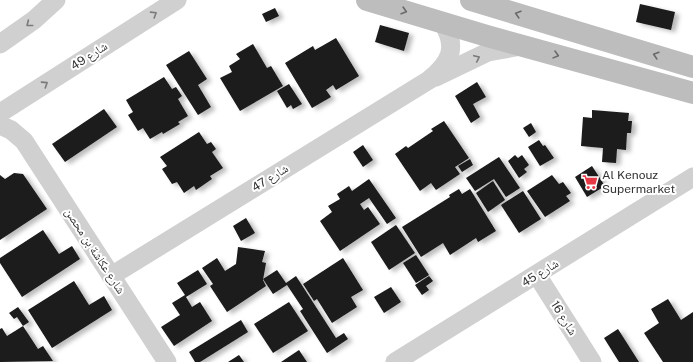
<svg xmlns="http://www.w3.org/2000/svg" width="693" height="362" viewBox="0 0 693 362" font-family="'Public Sans','Noto Naskh Arabic',sans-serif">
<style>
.building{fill:#1a1a1a;filter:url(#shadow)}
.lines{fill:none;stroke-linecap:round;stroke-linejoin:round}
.street{stroke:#d0d0d0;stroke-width:19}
.secondary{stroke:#bdbdbd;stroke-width:22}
.oneway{stroke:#6a6a6a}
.oneway2{stroke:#7a7a7a}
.labels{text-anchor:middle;stroke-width:4;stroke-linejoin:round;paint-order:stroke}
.street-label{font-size:12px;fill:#333;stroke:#fff}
.poi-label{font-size:12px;fill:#333;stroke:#fff;text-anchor:start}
</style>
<defs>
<filter id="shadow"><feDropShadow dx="4.5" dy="2.5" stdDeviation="2" flood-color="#0004"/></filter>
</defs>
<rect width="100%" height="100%" fill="#fff"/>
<g class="building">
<polygon points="640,4 675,12 671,30 636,22"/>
<polygon points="275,8 279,16 266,22 262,14"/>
<polygon points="380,25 409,33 404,51 375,42"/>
<polygon points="336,38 359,76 336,90 333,85 326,90 331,97 312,108 285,63 313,46 315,50"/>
<polygon points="253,44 267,68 271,66 283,86 240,111 220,78 232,72 229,66 240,59 236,54"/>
<polygon points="189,51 207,79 198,85 211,107 198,115 166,65"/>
<polygon points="164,77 172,89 176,87 182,96 178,99 188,116 178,122 180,124 163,134 162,132 150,139 143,128 138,131 128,115 133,112 126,100"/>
<polygon points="477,82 486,97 473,104 480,117 471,123 455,96"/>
<polygon points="289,84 302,104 293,109 291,105 287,108 277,91"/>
<polygon points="104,109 117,127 65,162 52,144"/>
<polygon points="592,110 629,113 628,121 632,121 631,133 627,133 626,150 617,149 616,163 602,162 603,148 581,146 583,117 592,118"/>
<polygon points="444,121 469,158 455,167 460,174 436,190 431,183 420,191 395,154 406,146 408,148 433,131 431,129"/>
<polygon points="531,123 536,132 529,137 523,128"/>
<polygon points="199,132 207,144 211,142 216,149 212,152 223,168 210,176 212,179 196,190 194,186 184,193 177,182 172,184 162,169 167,166 160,157"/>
<polygon points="539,140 543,146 545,145 554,158 540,166 528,147"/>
<polygon points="363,145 373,160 363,167 353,152"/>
<polygon points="515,155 518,158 522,155 529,165 524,169 527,172 519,178 508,161"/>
<polygon points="499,157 520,188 506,197 494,179 475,191 466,178"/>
<polygon points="470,159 473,165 462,172 458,166"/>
<polygon points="592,166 605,186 587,197 575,177"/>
<polygon points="14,173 23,174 47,209 0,240 0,175 5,179"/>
<polygon points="552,175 559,184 563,182 571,193 566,196 570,201 545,217 527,191"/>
<polygon points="369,179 396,218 387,224 369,198 360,204 364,210 368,207 380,224 340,251 320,221 332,212 328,206 340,199 337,194 349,186 352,191"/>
<polygon points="493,181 505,200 488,212 476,193"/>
<polygon points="459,189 462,194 470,189 496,231 478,242 476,238 450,255 443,243 421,257 402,227 450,197 449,195"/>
<polygon points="523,191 541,219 519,233 501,205"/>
<polygon points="246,218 255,233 241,241 233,226"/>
<polygon points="396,225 415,253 389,270 371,242"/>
<polygon points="43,230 59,254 72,246 80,259 22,297 0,263 0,258"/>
<polygon points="238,247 265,251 262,262 266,263 263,280 266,286 227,312 210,286 213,284 202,268 217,258 225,271 236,264"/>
<polygon points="416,255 429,275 416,283 403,263"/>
<polygon points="343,258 363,290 351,297 357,307 332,323 317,299 314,301 303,284"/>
<polygon points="198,270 207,284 186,297 192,307 200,302 212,321 174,346 161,327 180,315 172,303 185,295 177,283"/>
<polygon points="277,270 286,283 296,276 336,338 344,333 348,339 327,353 300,311 303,309 287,285 273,294 263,279"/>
<polygon points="429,276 433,281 426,286 429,290 422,295 415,285"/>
<polygon points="74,281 89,305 104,296 112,310 52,348 28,310"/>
<polygon points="391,287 401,302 384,313 374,297"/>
<polygon points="668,299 681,320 693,312 693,362 663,362 644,333 659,323 651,309"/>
<polygon points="289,302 308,331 273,353 254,324"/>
<polygon points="18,307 29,322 23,326 17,317 14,319 9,313"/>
<polygon points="241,320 248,332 200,362 195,362 189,352"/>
<polygon points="23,326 38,349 43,346 53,361 0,362 0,329 2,328 7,336"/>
<polygon points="618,329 639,362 619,362 604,338"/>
<polygon points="299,350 307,362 281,362"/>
<polygon points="239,355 244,362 228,362"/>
</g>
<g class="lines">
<g class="street">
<polyline points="0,44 34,20 56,0"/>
<polyline points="436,77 488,52 521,46"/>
<polyline points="0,113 177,0"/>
<polyline points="0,125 11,130 24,141 167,362"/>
<polyline points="537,275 592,362"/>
<path d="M111 276 429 80C450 63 458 48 443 23"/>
<polyline points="395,362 693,177"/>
</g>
<g class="secondary">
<polyline points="367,0 487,36 693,93"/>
<polyline points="471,0 693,67"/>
</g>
</g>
<defs><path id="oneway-chevron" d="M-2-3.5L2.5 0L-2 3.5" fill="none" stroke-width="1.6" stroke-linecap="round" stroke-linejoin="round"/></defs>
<g class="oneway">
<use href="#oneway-chevron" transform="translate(404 11) rotate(16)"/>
<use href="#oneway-chevron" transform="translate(518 14) rotate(-163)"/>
<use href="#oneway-chevron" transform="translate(556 55) rotate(15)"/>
<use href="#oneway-chevron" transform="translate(656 55) rotate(-163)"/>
</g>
<g class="oneway2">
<use href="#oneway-chevron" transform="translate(154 14) rotate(-32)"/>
<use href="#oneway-chevron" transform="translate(29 24) rotate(142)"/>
<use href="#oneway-chevron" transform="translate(477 58) rotate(-25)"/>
<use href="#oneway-chevron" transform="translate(45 84) rotate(-33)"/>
</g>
<defs>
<symbol id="supermarket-bare" viewBox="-9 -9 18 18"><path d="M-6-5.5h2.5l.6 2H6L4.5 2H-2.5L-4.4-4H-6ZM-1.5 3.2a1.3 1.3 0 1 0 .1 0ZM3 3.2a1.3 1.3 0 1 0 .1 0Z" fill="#e63946" stroke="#fff" stroke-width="2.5" paint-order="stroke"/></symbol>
</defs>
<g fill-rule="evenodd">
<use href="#supermarket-bare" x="579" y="171" width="22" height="22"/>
</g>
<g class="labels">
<g class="street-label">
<text transform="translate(89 56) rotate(-33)" y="4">شارع 49</text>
<text transform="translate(270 178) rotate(-32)" y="4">شارع 47</text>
<text transform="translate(95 251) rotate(57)" y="4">شارع عكاشة بن محصن</text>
<text transform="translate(540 273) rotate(-32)" y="4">شارع 45</text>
<text transform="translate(564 318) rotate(58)" y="4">شارع 16</text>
</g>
<g class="poi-label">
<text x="602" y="179">Al Kenouz<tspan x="602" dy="14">Supermarket</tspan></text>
</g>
</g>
</svg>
